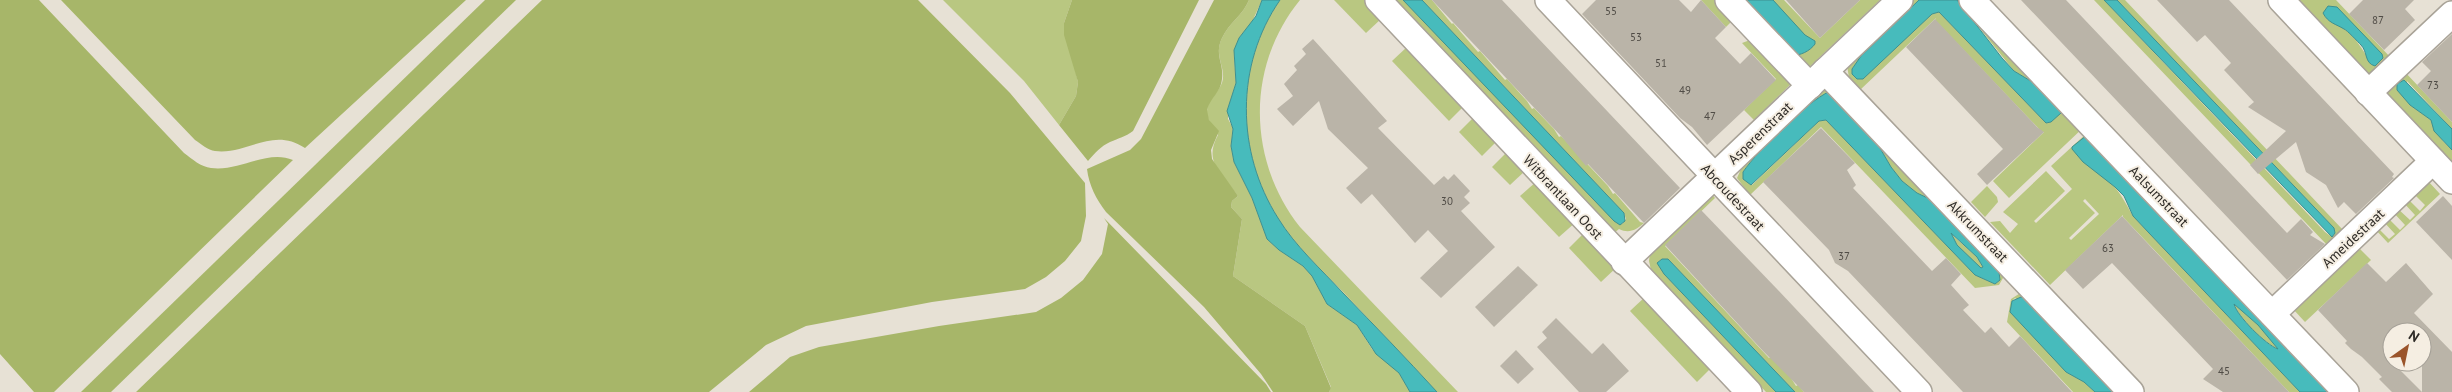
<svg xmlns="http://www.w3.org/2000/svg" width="2452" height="392" viewBox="0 0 2452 392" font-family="'PT Sans',sans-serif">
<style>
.green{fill:#b9c781;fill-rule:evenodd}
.forest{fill:#a7b669}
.water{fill:#47bbbc;stroke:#3f908f;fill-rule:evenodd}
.building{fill:#bab4a8}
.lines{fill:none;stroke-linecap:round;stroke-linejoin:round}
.minor-casing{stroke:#a9a398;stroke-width:28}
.minor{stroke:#fff;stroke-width:25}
.labels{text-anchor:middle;stroke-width:4;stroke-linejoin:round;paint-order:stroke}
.number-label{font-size:11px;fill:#504c46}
.street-label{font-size:14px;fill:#2d2a26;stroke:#f5eee2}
</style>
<rect width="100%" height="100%" fill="#e7e1d5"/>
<g class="green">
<polygon points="943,0 1072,0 1064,23 1078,82 1076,96 1059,125 1024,81"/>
<path d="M1249 0H1262L1252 22 1239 38 1234 56 1236 83 1228 108V119L1233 128 1231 146 1234 162 1252 198 1267 239 1279 250 1303 266 1312 276 1327 304 1357 325 1372 349 1399 373 1410 392H1329L1331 387 1305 326 1233 276 1242 219 1231 207 1232 201 1238 196C1222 174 1203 162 1218 135 1214 128 1206 119 1207 111 1207 100 1218 93 1222 83 1227 68 1213 56 1222 38 1229 23 1243 15 1249 0Z"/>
<path d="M1280 0H1300C1246 66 1247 160 1300 227L1458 392H1437C1406 358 1374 325 1343 292 1321 269 1295 246 1278 218 1236 152 1235 65 1280 0Z"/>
<polygon points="1334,0 1365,0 1382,18 1366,33"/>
<path d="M1393 0H1403L1622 224 1626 219 1624 213 1422 0H1432L1452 24 1453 23 1478 52 1480 51 1505 80 1507 79 1527 101 1532 109 1534 108 1554 129 1559 137 1561 136 1608 186 1613 194 1615 193 1640 222 1644 223C1636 230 1629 234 1619 229L1614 233Z"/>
<polygon points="1701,0 1721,0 1732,21 1726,27"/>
<polygon points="1736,0 1784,0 1820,38 1860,0 1880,0 1804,72"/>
<polygon points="1912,0 1919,0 1853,67 1852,74 1858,79 1932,14 1939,12 2046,123 2051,122 2039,86 2014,71 1957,0 1964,0 2085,126 2009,198 1993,181 2044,132 2042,132 1935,20 1936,18 1860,90 1849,78 1847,65"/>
<polygon points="2094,0 2104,0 2325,232 2332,237 2335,233 2334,228 2117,0 2125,0 2343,230 2327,245"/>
<path d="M2292 0H2336L2391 58 2370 75 2317 19ZM2337 7 2375 66C2364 55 2359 40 2346 30 2340 25 2332 24 2326 18Z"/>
<polygon points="1750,40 1796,79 1754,120 1744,110 1776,79 1742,43"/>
<polygon points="1408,46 1465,105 1449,121 1392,61"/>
<polygon points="2404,71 2452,122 2452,129 2407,81 2410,105 2431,120 2443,141 2452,150 2452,162 2386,92"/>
<path d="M1823 88 1831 89 1839 94 2007 271 1999 285 1975 288 1821 127 1750 195 1737 178 1741 169 1738 166 1815 91ZM1830 91 1870 131 1891 167 1902 181 1917 193 1940 205 1986 255 1999 272 2000 280 1995 284 1975 275 1826 120 1819 121 1752 185 1743 179V172C1760 148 1804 104 1830 91Z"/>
<polygon points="1475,116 1498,140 1482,156 1459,132"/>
<path d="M2089 131 2087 135 2089 166C2115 182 2119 192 2133 216L2300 392H2289L2123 217V215L2050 285 1990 222 2000 221 2010 233 2018 224 2003 212 2046 171 2065 191 2034 221 2036 223 2072 189 2051 166ZM2085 199 2099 214 2071 240 2069 238 2095 213 2083 201Z"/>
<polygon points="1508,151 1526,170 1510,185 1492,167"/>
<polygon points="1537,181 1576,222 1559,237 1520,196"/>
<polygon points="2428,181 2440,194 2388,243 2375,229 2377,227 2389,239 2395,234 2383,221 2387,217 2400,230 2405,225 2393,212 2397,208 2410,220 2415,215 2403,202 2407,198 2420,211 2425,205 2413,193"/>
<polygon points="1987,186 1997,197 1998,202 1985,217 1971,202"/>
<polygon points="1711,193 1715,198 1665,246 1769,358 1771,357 1791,378 1796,386 1798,385 1804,392 1795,392 1668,259 1659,261 1664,274 1776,392 1766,392 1651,270 1649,261 1650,252"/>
<polygon points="1585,232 1618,266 1601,282 1569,248"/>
<polygon points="1950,233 1977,257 1983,267 1981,269 1957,245"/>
<polygon points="2357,246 2371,260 2305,322 2293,309"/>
<polygon points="2025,290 2109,378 2015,298 2012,301 2066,372 2084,382 2095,392 2073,392 2007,322 2011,299"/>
<polygon points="1646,296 1713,366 1697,382 1630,311"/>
<path d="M2233 303 2258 325 2279 350C2261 340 2242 321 2233 303Z"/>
</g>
<g class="forest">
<path d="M0 0H39L184 153C192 159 201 167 211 168 239 172 267 149 293 160L54 392H34L0 354Z"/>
<path d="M61 0H466L305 148C272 126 248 155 215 151 208 150 201 144 195 140Z"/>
<polygon points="485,0 516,0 111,392 81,392"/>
<polygon points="542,0 918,0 1010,93 1085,183 1086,216 1081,241 1065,261 1046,277 1025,289 932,302 806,326 766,345 709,392 136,392"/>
<path d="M1072 0H1199L1133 131C1125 137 1119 138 1110 142 1101 146 1095 153 1088 161L1059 125 1076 96 1078 82 1064 35V23Z"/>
<path d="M1214 0H1249C1243 15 1229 23 1222 38 1214 55 1224 63 1222 79 1221 92 1210 98 1207 110L1209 120 1219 131 1211 150 1212 159 1238 196 1232 201 1231 207 1242 219 1233 276 1305 326 1331 388 1329 392H1273L1261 374 1204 307 1106 212C1096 199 1089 185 1087 169L1130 150 1141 139Z"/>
<polygon points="1104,218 1266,384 1271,392 749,392 790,357 819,347 939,326 1036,312 1061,298 1083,280 1102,254 1108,224"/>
</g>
<g class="water">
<path d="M1262 0H1280C1235 65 1236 152 1278 218 1295 246 1321 269 1343 293 1374 325 1406 358 1437 392H1410L1399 373 1376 354 1357 325 1327 304 1312 276 1303 266 1279 250 1267 239 1252 198 1234 162 1231 146 1233 129 1227 111 1236 83 1234 50 1239 38 1256 16Z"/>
<polygon points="1403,0 1422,0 1624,213 1625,221 1620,225 1614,221"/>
<path d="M1742 0H1773L1805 35 1815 41V44C1810 51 1800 56 1792 55Z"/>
<polygon points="1919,0 1957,0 2002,58 2014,71 2039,86 2059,107 2061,113 2051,122 2046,123 1939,12 1932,14 1863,79 1857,79 1852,74 1852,69 1861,56"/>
<polygon points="2104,0 2117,0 2334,228 2335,233 2332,237"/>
<path d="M2328 6 2337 7 2382 54 2383 58 2375 66C2364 63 2368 52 2361 45 2358 42 2347 30 2344 29 2336 24 2328 23 2323 13Z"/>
<polygon points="2404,80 2452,129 2452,150 2434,131 2431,120 2410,105 2397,90 2397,84"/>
<path d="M1830 91 1870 131 1891 167 1902 181 1917 193 1934 201 1986 255 1999 272 2000 280 1995 284 1975 275 1826 120 1819 121 1751 185 1743 179V172C1760 148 1804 104 1830 91ZM1951 233 1977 257 1983 267 1981 268 1957 245Z"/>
<path d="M2087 135 2331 392H2300L2149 233 2133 216 2124 196 2115 187 2083 162 2072 149V147ZM2234 304 2258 325 2278 349C2266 345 2237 316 2234 304Z"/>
<polygon points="1662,259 1668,259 1795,392 1776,392 1664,274 1657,263"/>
<polygon points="2021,297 2029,299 2117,392 2095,392 2084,382 2066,372 2010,312 2012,301"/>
</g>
<g class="building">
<polygon points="1432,0 1502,0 1680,188 1644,223 1588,164 1586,166 1561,136"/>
<polygon points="1596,0 1679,0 1691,12 1701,0 1726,27 1715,38 1740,64 1751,53 1776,80 1707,145 1692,127 1680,118 1582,14"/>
<polygon points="1786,0 1860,0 1820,38"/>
<polygon points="2021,0 2066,0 2287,233 2301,219 2313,232 2310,235 2325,244 2287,280"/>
<polygon points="2157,0 2229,0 2394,174 2392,177 2394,178 2356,214 2344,202 2338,208 2326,185 2306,172 2296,142 2258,174 2250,165 2286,131 2248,107 2254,102 2224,70 2231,63 2205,35 2197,42"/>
<polygon points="2363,0 2414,0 2405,9 2415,20 2384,50 2349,14"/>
<polygon points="1935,19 2037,127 2044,132 1987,185 1977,174 2003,149 1906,47"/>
<polygon points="2452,34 2452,122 2417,85 2431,71 2422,62"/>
<polygon points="1313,39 1387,121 1378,128 1434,185 1444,176 1448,180 1454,174 1470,191 1464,197 1470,203 1461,211 1495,247 1441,298 1420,278 1448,251 1428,230 1415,243 1372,194 1361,204 1346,188 1368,168 1328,129 1319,101 1293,126 1277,109 1293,96 1284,84 1297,70 1294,66 1306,54 1302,49"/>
<polygon points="1821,128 1855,163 1847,170 1856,185 1853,188 1932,271 1946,258 1961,274 1951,285 1969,305 1963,310 1985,333 1991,327 2009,347 2020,336 2072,392 1963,392 1848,271 1835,263 1829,250 1763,182"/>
<polygon points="2443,196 2452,206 2452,260 2416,222"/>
<polygon points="1701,210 1777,289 1874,392 1804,392 1763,351 1665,245"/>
<polygon points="2122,216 2152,248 2289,392 2223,392 2203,379 2213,369 2112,263 2083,289 2065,270"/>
<polygon points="2367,263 2386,282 2406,263 2433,294 2414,313 2452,352 2452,392 2422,392 2422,332 2392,332 2392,362 2422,392 2392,392 2379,379 2382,377 2362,357 2351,349 2345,343 2347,341 2318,310"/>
<polygon points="1518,266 1538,285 1494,327 1475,307"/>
<polygon points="1556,318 1592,354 1603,343 1629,371 1606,392 1579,392 1537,347 1547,338 1542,332"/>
<polygon points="1516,350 1534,369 1518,384 1500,366"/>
</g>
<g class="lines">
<defs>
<g id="minor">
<polyline points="1378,0 1749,392"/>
<polyline points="1548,0 1919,392"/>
<polyline points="1728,0 1810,86"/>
<polyline points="1972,0 2346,392"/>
<polyline points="2281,0 2452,181"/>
<polyline points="1825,71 2131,392"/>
<polyline points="2368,93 2452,14"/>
<polyline points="1624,262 1900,0"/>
<polyline points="2272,314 2433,161"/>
</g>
</defs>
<use href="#minor" class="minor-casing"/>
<use href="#minor" class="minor"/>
</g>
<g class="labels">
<g class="number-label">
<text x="1611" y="15">55</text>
<text x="2378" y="24">87</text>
<text x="1636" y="41">53</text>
<text x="1661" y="67">51</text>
<text x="2433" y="89">73</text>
<text x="1685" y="94">49</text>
<text x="1710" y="120">47</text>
<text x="1447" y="205">30</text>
<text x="2108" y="252">63</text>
<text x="1844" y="260">37</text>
<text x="2224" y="375">45</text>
</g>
<g class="street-label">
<text transform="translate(1760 133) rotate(-44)" y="5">Asperenstraat</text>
<text transform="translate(2159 196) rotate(46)" y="5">Aalsumstraat</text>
<text transform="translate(1563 197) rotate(47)" y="5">Witbrantlaan Oost</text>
<text transform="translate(1733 197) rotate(47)" y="5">Abcoudestraat</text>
<text transform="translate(1978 231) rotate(46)" y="5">Akkrumstraat</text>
<text transform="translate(2353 238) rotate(-43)" y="5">Ameidestraat</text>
</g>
</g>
<g transform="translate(2407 347) rotate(33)"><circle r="24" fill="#f5eee2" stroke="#a5a097"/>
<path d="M0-4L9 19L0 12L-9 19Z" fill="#9a542a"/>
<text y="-8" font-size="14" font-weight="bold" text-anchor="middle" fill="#2d2a26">N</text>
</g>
</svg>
